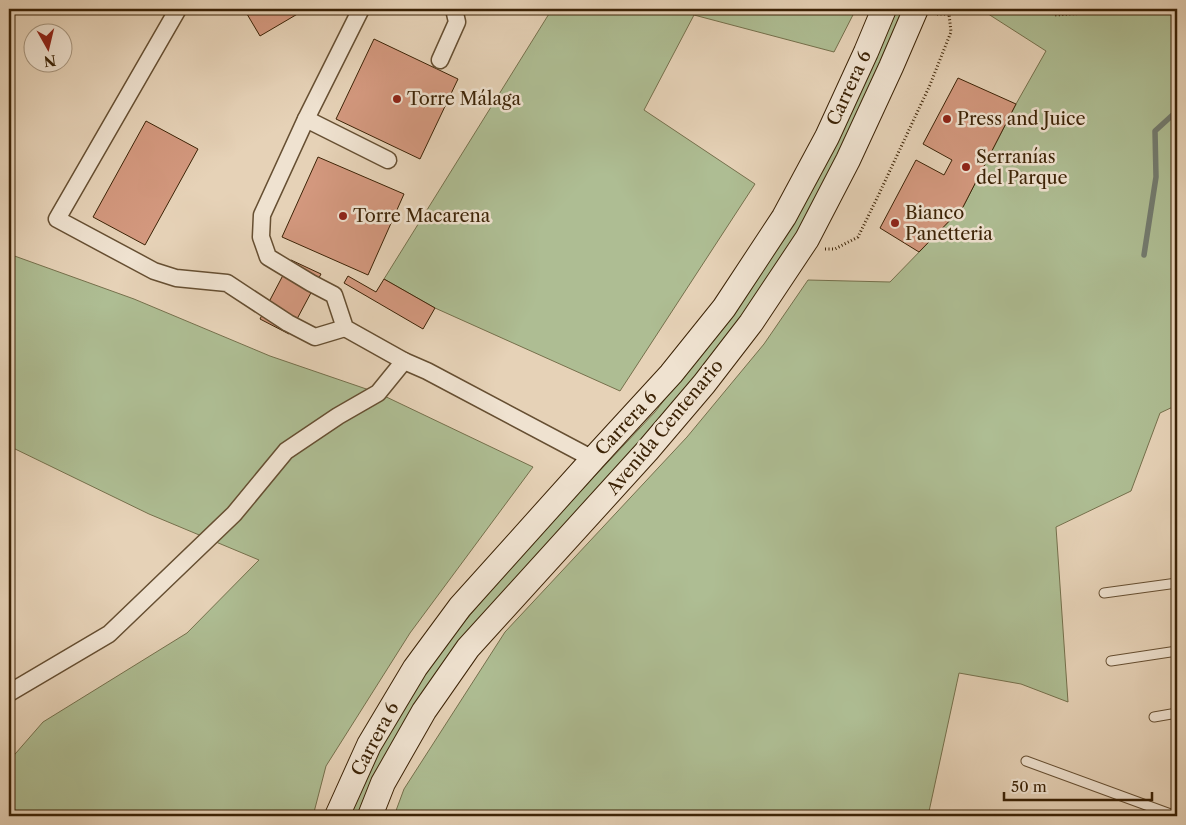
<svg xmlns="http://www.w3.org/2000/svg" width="1186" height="825" viewBox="0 0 1186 825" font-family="'Libre Caslon Text',serif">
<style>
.green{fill:#aebd93;stroke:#75704c}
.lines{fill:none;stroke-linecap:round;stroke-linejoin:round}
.stream{stroke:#737b6f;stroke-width:5.5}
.building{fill:#d3987e;stroke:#3c2306}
.lane-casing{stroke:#664f32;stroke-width:11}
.street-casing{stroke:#664f32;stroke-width:19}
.secondary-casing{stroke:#3c2306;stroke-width:26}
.path{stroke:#3c2306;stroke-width:3;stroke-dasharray:1 2.5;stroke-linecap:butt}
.lane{stroke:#efe2d0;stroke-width:9}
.street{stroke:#efe2d0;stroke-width:16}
.secondary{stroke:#efe2d0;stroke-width:24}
.poi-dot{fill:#8f2418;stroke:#efe2d0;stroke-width:2}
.labels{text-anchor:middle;stroke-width:5;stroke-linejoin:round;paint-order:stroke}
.street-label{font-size:18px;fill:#3c2306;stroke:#efe2d0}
.poi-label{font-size:18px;fill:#3c2306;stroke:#efe2d0;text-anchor:start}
</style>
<rect width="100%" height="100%" fill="#e6d2b7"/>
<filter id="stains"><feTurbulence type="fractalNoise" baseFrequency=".004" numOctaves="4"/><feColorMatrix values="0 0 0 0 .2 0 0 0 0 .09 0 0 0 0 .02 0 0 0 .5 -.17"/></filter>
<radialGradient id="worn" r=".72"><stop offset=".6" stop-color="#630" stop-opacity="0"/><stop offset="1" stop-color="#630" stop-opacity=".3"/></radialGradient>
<g class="green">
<polygon points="552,9 856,9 834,52 694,15 644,110 755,184 620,391 435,308 384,279"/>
<polygon points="895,9 907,9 834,177 732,338 541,554 360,816 346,816 384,739 406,699 453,635 531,544 655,412 720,328"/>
<polygon points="982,9 1177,9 1177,405 1160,413 1131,491 1056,527 1068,702 1021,684 959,673 928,816 394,816 404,789 505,632 687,437 764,344 808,280 890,282 963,207 1016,104 1046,51 982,10"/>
<polygon points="9,254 134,299 270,356 378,393 533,467 410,633 326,766 313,816 9,816 9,761 43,722 187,633 259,560 149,514 9,446"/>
</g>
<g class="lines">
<polyline class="stream" points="1144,255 1156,177 1155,131 1177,111"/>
</g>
<g class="building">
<polygon points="244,9 306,9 260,36"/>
<polygon points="374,39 458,79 420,159 336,119"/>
<polygon points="958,78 1016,104 963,207 919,252 880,228 916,160 944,175 952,160 923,144"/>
<polygon points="146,121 198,149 145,245 93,217"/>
<polygon points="318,157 404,194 368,275 282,237"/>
<polygon points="291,260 321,274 289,334 260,319"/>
<polygon points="348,276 376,292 384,279 435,308 423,329 344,283"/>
</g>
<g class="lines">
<defs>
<g id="lane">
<polyline points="1104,593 1177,583"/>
<polyline points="1111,661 1177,651"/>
<polyline points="1154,717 1177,713"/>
<polyline points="1026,761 1176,816"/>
</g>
<g id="street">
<polyline points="178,9 57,219 154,271 176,278 227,283 288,323 315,337 345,328"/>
<polyline points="361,9 306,119 262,215 261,237 268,257 311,283 334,295 345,328 404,361 427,371 593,459"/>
<polyline points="440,60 457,22 454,9"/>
<polyline points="306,119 388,160"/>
<polyline points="9,693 109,634 234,514 286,451 338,416 378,393 404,361"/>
</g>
<g id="secondary">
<polyline points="337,816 369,745 415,668 460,607 593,459 671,374 724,308 784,217 827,137 866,52 884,9"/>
<polyline points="370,816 383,783 424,711 468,648 647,451 704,384 751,323 807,239 848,160 891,67 916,9"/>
</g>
</defs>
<use href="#lane" class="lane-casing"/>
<use href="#street" class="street-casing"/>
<use href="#secondary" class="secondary-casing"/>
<g class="path">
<polyline points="1047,9 1054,15 1087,13 1093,9"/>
<polyline points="937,14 949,14 963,9"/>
<polyline points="825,249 835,249 858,237 879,194 930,85 951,32 949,14 952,9"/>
</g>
<use href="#lane" class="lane"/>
<use href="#street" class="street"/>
<use href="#secondary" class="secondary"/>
</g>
<g class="poi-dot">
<circle cx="397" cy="99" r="5"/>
<circle cx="947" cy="119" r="5"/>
<circle cx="966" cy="167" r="5"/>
<circle cx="343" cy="216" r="5"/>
<circle cx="895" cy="223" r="5"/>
</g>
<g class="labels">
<g class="street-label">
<text transform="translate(849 88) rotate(-65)" y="6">Carrera 6</text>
<text transform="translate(626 423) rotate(-47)" y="6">Carrera 6</text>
<text transform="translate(665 427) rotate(-50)" y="6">Avenida Centenario</text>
<text transform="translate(375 739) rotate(-62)" y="6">Carrera 6</text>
</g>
<g class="poi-label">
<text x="407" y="105">Torre Málaga</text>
<text x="957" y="125">Press and Juice</text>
<text x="976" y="163">Serranías<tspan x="976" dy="21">del Parque</tspan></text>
<text x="905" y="219">Bianco<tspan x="905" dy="21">Panetteria</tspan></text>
<text x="353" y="222">Torre Macarena</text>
</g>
</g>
<rect width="1186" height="825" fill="none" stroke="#e6d2b7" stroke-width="30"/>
<rect x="10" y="10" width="1166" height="805" fill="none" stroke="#3c2306" stroke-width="2.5"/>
<rect x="15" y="15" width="1156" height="795" fill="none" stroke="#3c2306"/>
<g transform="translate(48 48) rotate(172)"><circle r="24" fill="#efe2d0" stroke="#a7967f"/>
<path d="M0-4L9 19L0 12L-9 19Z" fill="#8f2418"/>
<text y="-8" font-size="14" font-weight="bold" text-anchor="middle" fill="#3c2306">N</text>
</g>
<path d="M1004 792v8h148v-8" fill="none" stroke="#3c2306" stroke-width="2.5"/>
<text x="1011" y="792" font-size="15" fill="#3c2306" stroke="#efe2d0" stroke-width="4" paint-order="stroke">50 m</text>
<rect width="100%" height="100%" filter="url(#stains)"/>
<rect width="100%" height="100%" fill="url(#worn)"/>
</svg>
